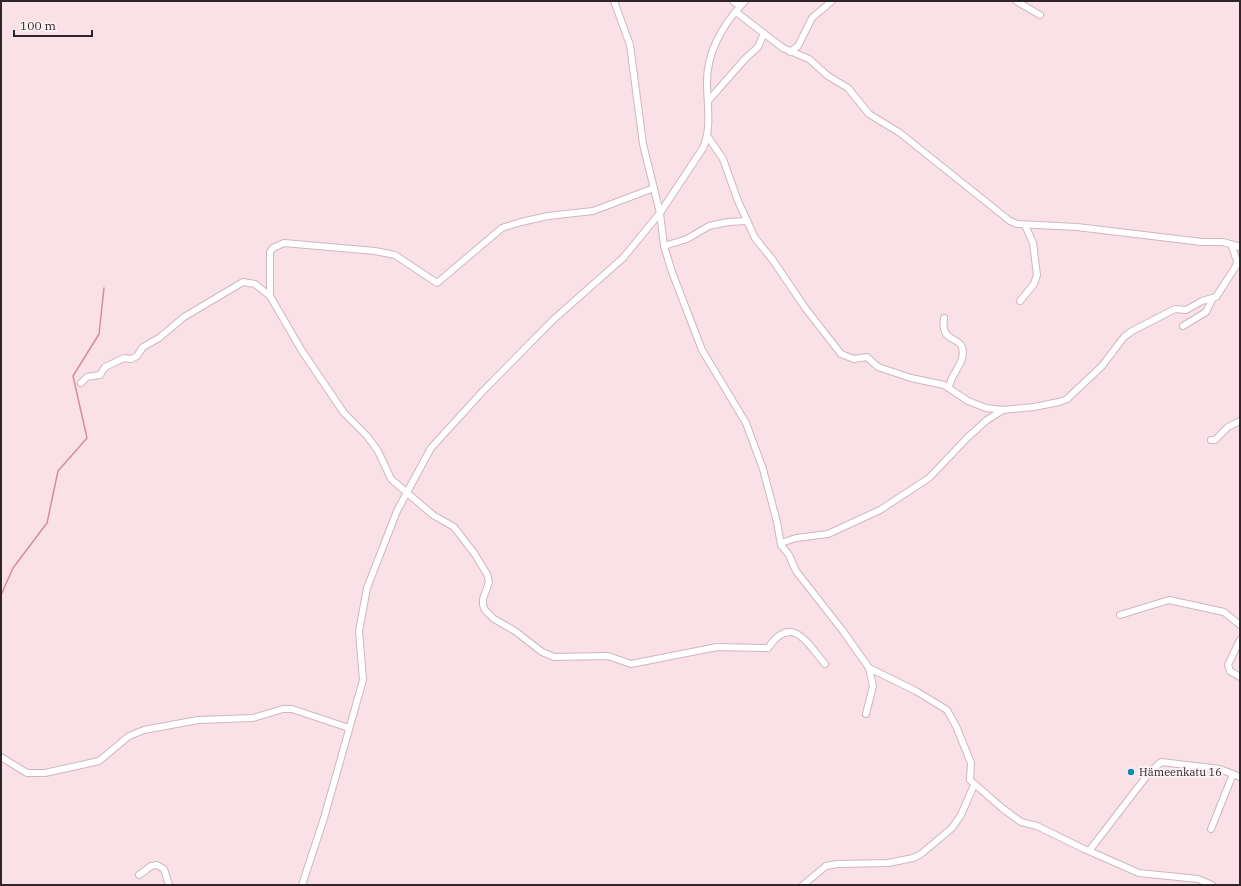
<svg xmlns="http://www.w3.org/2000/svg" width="1241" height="886" viewBox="0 0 1241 886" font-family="'IBM Plex Serif',serif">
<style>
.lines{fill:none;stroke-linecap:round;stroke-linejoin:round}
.stream{stroke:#d48ea3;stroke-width:1.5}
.minor-casing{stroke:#d0b7bd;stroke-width:8}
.minor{stroke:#fff;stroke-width:6}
.poi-dot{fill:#0c8cad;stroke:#fcf2f4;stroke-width:1.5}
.labels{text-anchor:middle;stroke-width:4;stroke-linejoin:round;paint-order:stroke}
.poi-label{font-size:11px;fill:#2f2528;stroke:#fcf2f4;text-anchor:start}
</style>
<rect width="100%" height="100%" fill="#fae0e7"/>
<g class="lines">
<polyline class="stream" points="1,595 13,568 47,523 58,471 87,438 73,376 99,334 104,288"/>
<defs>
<g id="minor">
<polyline points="614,1 630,45 643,144 660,213 664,246 672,272 702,350 746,423 763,469 777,522 781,545 789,555 796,571 843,631 869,668 873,686 866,714"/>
<polyline points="733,1 740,6"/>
<polyline points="1016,1 1040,15"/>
<polyline points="736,12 783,48 809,59 828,76 848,88 869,114 900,133 1010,221 1017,224 1077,227 1202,242 1223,242 1240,247"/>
<polyline points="790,52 798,46 812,18 832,1"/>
<polyline points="708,101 745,59 758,47 764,33"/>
<polyline points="708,137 723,159 738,201 755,238 772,259 806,309 841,354 854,359 867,357 878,367 911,378 944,385 968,401 986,408 1003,410 1034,407 1059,402 1067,399 1102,366 1124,337 1132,331 1175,309 1186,310 1202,301 1216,297 1236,266 1237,261 1231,244"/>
<polyline points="664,246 687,239 709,226 728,222 747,221"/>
<polyline points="270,296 270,252 273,248 284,243 375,251 395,255 437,283 502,228 521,222 548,216 593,211 654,188"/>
<polyline points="1020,301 1034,284 1037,275 1033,243 1025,225"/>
<path d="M944 318C940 342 959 337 962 347 967 363 950 373 949 388"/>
<polyline points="1183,326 1206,312 1213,298"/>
<path d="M81 383 87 377 100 375 105 367 124 358 131 359 137 356 143 347 159 338 184 317 243 282 255 284 270 296 302 351 344 413 367 436 378 451 391 479 433 515 454 527 474 553 487 574 489 582 483 599V605L485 610 494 619 515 631 542 652 554 657 608 656 631 664 717 647 768 648C792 613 807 643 825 664"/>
<polyline points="1211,440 1215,440 1228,427 1240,421"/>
<polyline points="781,543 796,538 828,534 880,510 929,478 968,437 987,420 1003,410"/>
<polyline points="1120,615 1169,600 1224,612 1240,625"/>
<polyline points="1240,640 1228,665 1230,671 1240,677"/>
<polyline points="869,668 916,691 947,710 956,726 971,763 970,780 1002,808 1021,822 1037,826 1084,849 1089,851 1149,773 1161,762 1220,769 1240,777"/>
<polyline points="1,757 27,773 45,773 99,761 129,736 144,730 198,720 253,718 283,709 292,709 349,728"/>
<polyline points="1211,829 1233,774"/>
<polyline points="1089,851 1139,873 1198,879 1212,885"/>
<polyline points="139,875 151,866 157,865 164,869 169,885"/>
<path d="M302 885 324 818 363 680 359 631 367 588 397 511 431 448 483 391 553 320 623 258 660 213 703 148C712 127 707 105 707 82 707 50 724 23 745 1"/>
<polyline points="803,885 826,866 837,864 888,863 913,858 921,854 952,828 961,815 974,785"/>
</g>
</defs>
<use href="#minor" class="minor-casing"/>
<use href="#minor" class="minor"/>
</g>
<circle class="poi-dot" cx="1131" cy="772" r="4"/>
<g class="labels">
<g class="poi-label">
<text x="1139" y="776">Hämeenkatu 16</text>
</g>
</g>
<rect width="1241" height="886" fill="none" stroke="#2f2528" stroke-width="4"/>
<path d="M14 30v6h78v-6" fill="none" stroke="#2f2528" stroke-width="2"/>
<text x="20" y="30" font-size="12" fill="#2f2528" stroke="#fcf2f4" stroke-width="3" paint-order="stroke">100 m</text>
</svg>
